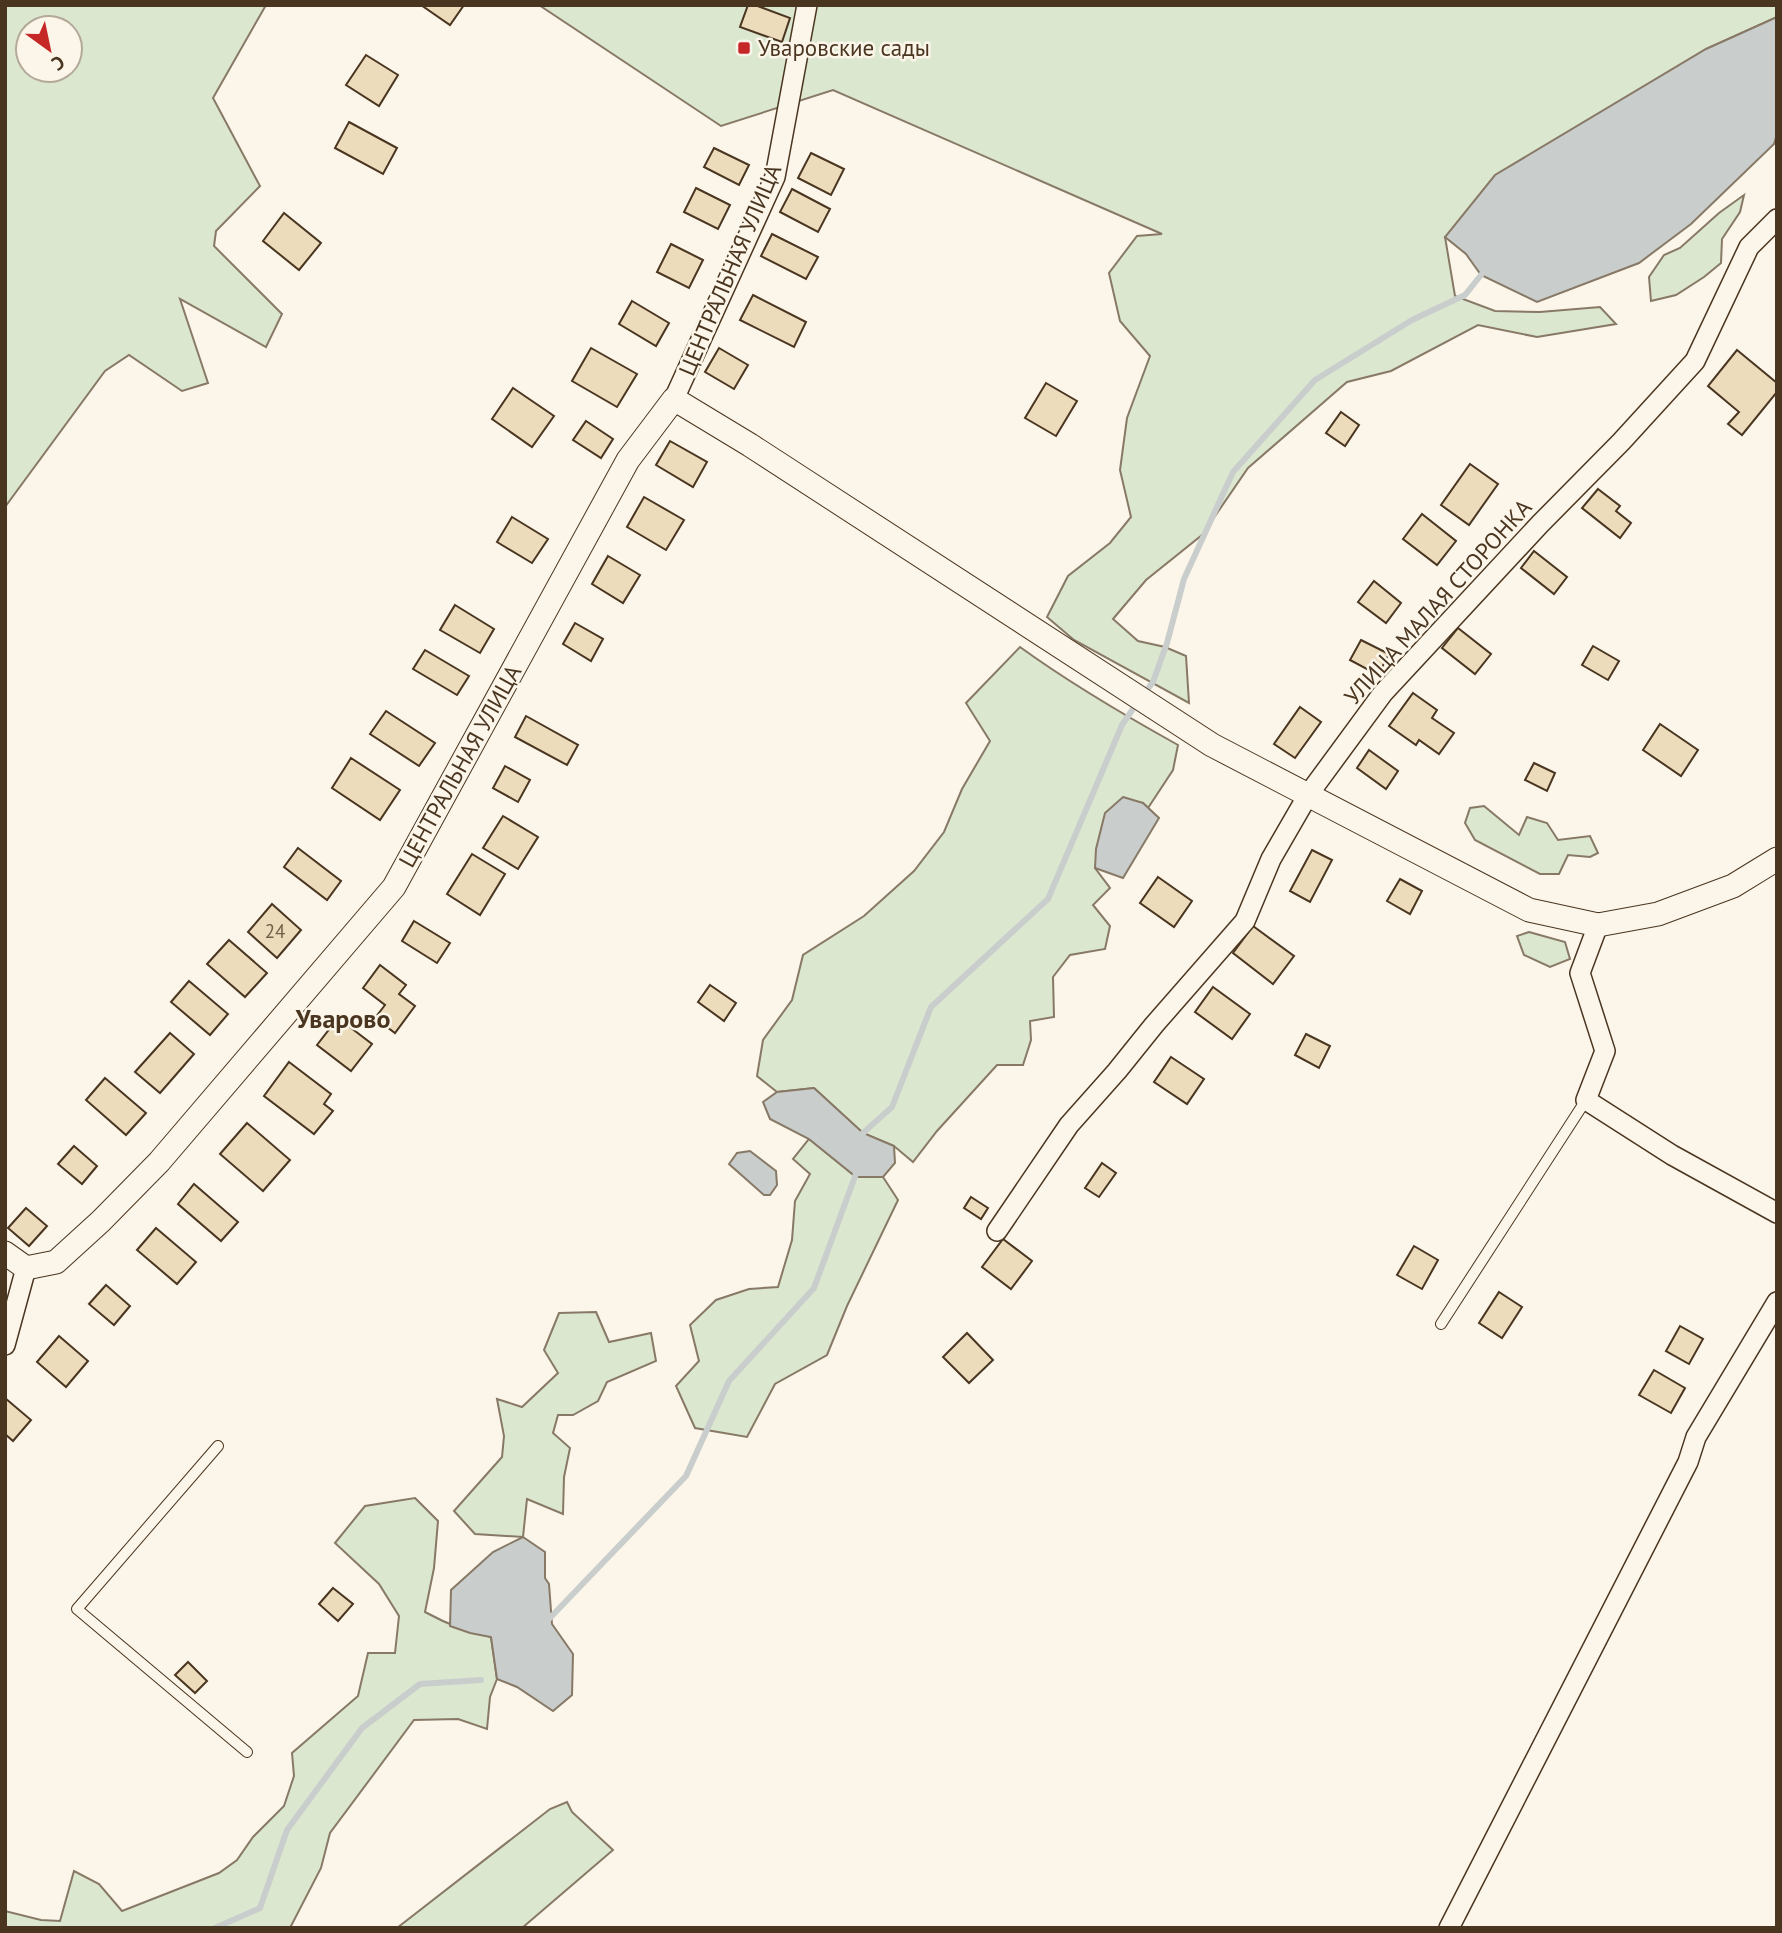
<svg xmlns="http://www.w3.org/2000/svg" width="1782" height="1933" viewBox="0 0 1782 1933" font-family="'PT Sans',sans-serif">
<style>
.green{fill:#dce7d0;stroke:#887966;stroke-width:2;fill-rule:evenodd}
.water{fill:#c9cecd;stroke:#887966;stroke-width:2}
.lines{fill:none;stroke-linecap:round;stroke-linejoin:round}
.stream{stroke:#c9cecd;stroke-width:6}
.building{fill:#ecdcbc;stroke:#4a3520;stroke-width:2}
.service-casing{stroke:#4a3520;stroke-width:12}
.minor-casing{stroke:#4a3520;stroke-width:22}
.tertiary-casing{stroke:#4a3520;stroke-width:25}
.service{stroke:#fbf6e9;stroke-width:10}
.minor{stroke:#fbf6e9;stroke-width:19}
.tertiary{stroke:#fbf6e9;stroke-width:23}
.poi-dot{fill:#c62828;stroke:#fbf6e9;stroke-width:2.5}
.labels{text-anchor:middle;stroke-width:5;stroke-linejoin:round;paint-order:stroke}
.number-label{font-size:19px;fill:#725f47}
.poi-label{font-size:23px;fill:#4a3520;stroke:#fbf6e9;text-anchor:start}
.street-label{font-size:23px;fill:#4a3520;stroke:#fbf6e9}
.quarter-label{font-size:26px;font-weight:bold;fill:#4a3520;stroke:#fbf6e9}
</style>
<rect width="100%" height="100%" fill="#fbf6e9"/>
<g class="green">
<path d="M5 5H266L213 98 260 186 216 231 214 246 282 314 266 347 180 299 208 383 182 391 129 355 105 371 5 507ZM70 28V70H28V28Z"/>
<polygon points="539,5 1777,5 1777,17 1706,49 1445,237 1455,296 1495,311 1540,312 1600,307 1616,324 1537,337 1478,325 1391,371 1347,382 1248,468 1202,535 1146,580 1113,619 1138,641 1165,647 1186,656 1189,703 1074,640 1047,617 1068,576 1110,543 1131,517 1120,470 1127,418 1150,356 1120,321 1109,273 1137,236 1162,234 833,90 721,126"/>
<polygon points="1744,195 1740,212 1722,239 1721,263 1704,277 1676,295 1651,301 1649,277 1664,255 1680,248 1719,213"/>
<path d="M1020 647C1071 684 1124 715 1178 745L1173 770 1148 808 1143 803 1095 868 1110 888 1093 905 1110 926 1105 949 1070 955 1053 977 1054 1017 1030 1021 1031 1040 1023 1065H997L937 1131 913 1162 894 1146 863 1133 814 1088 777 1092 757 1076 763 1040 792 1000 803 955 864 916 914 871 944 832 962 789 990 741 966 703Z"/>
<polygon points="1484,806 1519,835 1527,817 1547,823 1558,840 1590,836 1598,853 1590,857 1568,855 1559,874 1540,874 1475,840 1465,823 1470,808"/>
<polygon points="1529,932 1565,942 1570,959 1550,967 1524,955 1517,936"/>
<polygon points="809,1139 856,1177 883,1177 898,1200 847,1306 827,1355 775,1384 747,1437 695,1428 676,1386 699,1361 690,1325 716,1300 749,1289 778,1287 792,1240 795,1201 810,1174 793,1159"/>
<polygon points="596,1312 609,1342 651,1333 656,1361 607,1382 598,1401 573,1415 558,1415 553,1433 570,1448 564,1477 563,1514 527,1499 523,1537 475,1534 454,1511 502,1457 504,1436 497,1399 522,1407 558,1373 544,1350 559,1313"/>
<path d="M415 1498 438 1521 434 1568 425 1612C447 1624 466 1632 491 1637L497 1679 490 1697 487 1729 458 1719 414 1720 330 1833 321 1868 290 1928H5V1911L41 1920 60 1921 74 1871 99 1884 122 1911 219 1873 237 1860 253 1837 284 1806 294 1776 292 1753 358 1696 368 1653H395L399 1616 379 1584 335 1543 365 1506Z"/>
<polygon points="567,1802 572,1812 613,1850 522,1928 397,1928 550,1809"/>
</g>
<g class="water">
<polygon points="1777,17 1777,134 1774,144 1691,224 1639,263 1537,302 1481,275 1466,254 1445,237 1495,175 1706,49"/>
<polygon points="1123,797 1143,803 1159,818 1123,878 1095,868 1096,849 1105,813"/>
<polygon points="814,1088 863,1133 894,1146 895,1163 883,1177 856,1177 809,1139 770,1119 763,1102 777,1092"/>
<polygon points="750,1151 776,1171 777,1185 770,1195 764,1195 729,1164 737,1153"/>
<polygon points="523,1537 545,1552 545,1578 549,1584 552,1624 573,1654 572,1695 553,1711 517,1687 497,1679 491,1637 470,1633 450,1626 451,1590 493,1552"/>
</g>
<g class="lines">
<g class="stream">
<polyline points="1144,694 1153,682 1167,643 1184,579 1233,472 1315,380 1412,320 1465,295 1481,275"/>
<polyline points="862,1140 863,1133 892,1107 931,1007 1048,899 1122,725 1137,703"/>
<polyline points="547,1621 686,1476 729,1381 814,1288 857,1171"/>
<polyline points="215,1928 260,1908 287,1830 362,1728 420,1684 481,1680"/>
</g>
</g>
<g class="building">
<polygon points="421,5 464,5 450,25"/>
<polygon points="748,5 755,5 790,18 782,42 740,27"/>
<polygon points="366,55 398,75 379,106 346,85"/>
<polygon points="349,122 397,148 383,174 335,148"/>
<polygon points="714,148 749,165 739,185 704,167"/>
<polygon points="811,153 844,169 831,195 798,178"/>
<polygon points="696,188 730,205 718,229 684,212"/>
<polygon points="792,189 830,209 818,232 780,212"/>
<polygon points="284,213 321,243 299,270 263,241"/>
<polygon points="772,234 818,257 806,279 761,256"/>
<polygon points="671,244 703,260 689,288 657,272"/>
<polygon points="753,295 806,322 794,347 740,320"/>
<polygon points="632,301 669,323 656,346 619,324"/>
<polygon points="591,348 637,374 617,407 572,381"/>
<polygon points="719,348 748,365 734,389 705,372"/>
<polygon points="1737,350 1777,383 1777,392 1742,435 1728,424 1739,412 1708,386"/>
<polygon points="1046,383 1077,401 1056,436 1025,418"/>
<polygon points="513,388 554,416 532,447 492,419"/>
<polygon points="1341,412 1359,425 1345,446 1326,433"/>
<polygon points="586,421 613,439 601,458 573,440"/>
<polygon points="670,441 707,462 693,487 656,465"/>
<polygon points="1470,464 1498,484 1469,525 1441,505"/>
<polygon points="1598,489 1620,506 1616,511 1631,523 1620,538 1582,508"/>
<polygon points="644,497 684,520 666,550 627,527"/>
<polygon points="1422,514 1456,541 1437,565 1403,539"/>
<polygon points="512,517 548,539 532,563 497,542"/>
<polygon points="1534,551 1567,577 1554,594 1521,568"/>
<polygon points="608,556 640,575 623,603 592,584"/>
<polygon points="1374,581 1401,603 1386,623 1358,602"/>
<polygon points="455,605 494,629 480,653 440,630"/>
<polygon points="575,623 603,639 591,661 563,644"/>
<polygon points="1458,628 1491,654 1475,674 1442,648"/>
<polygon points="1361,640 1389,654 1378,675 1350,660"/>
<polygon points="1593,646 1619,661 1608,680 1582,665"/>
<polygon points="425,650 469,676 457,695 413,669"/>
<polygon points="1413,693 1437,710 1432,718 1454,733 1439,754 1419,740 1416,745 1389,726"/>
<polygon points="1300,707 1321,722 1295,758 1274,744"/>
<polygon points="386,711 435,743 419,766 370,734"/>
<polygon points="526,716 578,745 567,765 515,737"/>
<polygon points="1660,724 1698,750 1681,776 1643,750"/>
<polygon points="1369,750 1398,771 1386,789 1357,768"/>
<polygon points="351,758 400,790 380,820 332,788"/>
<polygon points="1534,763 1555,773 1547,791 1525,780"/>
<polygon points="505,766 530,780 518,802 493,788"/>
<polygon points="503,816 538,837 518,869 483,848"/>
<polygon points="298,848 341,881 327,900 284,867"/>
<polygon points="1312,850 1332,860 1310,902 1290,891"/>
<polygon points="472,854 505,874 480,915 447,894"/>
<polygon points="1158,877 1192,901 1174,927 1140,903"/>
<polygon points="1400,879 1422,891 1410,914 1387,901"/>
<polygon points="272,904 301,930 277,958 248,932"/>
<polygon points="414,921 450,943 437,963 402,941"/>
<polygon points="1253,926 1294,956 1273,984 1233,953"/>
<polygon points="229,940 267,973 245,997 207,964"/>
<polygon points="380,965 406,985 399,994 415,1006 395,1033 375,1018 385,1005 363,988"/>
<polygon points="189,981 228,1014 210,1035 171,1002"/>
<polygon points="710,985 736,1003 724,1021 698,1002"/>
<polygon points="1213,987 1250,1014 1232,1039 1195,1012"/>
<polygon points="338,1018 372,1044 351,1071 317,1045"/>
<polygon points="170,1033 194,1054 160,1093 135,1072"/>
<polygon points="1306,1034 1330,1046 1319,1068 1295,1055"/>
<polygon points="1171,1057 1204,1079 1187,1104 1154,1082"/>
<polygon points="289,1062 331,1094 324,1104 333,1111 314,1134 264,1096"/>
<polygon points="105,1078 146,1113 126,1135 86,1100"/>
<polygon points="247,1123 290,1160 263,1191 220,1154"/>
<polygon points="74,1146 97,1166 82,1184 58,1164"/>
<polygon points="1102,1163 1116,1173 1099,1197 1085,1188"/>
<polygon points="194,1184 238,1222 221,1241 178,1204"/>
<polygon points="971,1197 988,1208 981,1219 964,1208"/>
<polygon points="26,1208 47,1226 29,1246 8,1228"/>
<polygon points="156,1228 196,1262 177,1284 137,1250"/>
<polygon points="1003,1239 1032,1261 1011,1289 982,1267"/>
<polygon points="1414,1246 1438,1260 1422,1289 1397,1275"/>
<polygon points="106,1285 130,1306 114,1325 89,1304"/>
<polygon points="1499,1292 1522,1307 1502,1338 1479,1323"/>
<polygon points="1680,1326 1703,1339 1689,1364 1666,1351"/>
<polygon points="967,1333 993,1360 969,1383 943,1357"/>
<polygon points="59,1336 88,1361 66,1387 37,1362"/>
<polygon points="1654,1370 1685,1388 1671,1413 1639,1395"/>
<polygon points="5,1398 31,1420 13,1441 5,1434"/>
<polygon points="333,1588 353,1604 338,1621 319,1604"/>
<polygon points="188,1662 207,1681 195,1693 175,1675"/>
</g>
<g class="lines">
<defs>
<g id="service">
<polyline points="1441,1324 1586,1100"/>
<polyline points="218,1446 77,1609 247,1752"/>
</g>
<g id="minor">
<polyline points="674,399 775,177 807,5"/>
<polyline points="1598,925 1580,973 1605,1051 1586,1100 1672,1155 1777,1213"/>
<polyline points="997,1231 1069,1125 1117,1071 1154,1025 1245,921 1271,859 1308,795 1383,693 1540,524 1621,442 1695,361 1749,247 1777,219"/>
<polyline points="5,1345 26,1268"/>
<polyline points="1449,1928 1688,1462 1696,1437 1777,1302"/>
</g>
<polyline id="tertiary" points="5,1253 26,1268 56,1262 101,1221 159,1162 394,887 628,460 674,399 750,445 1212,745 1529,910 1598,925 1658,914 1733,886 1777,859"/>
</defs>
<use href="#service" class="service-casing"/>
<use href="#minor" class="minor-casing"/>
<use href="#tertiary" class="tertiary-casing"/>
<use href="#service" class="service"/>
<use href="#minor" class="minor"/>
<use href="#tertiary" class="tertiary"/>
</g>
<rect class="poi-dot" x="737" y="41" width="14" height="14" rx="3.5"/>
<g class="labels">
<g class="number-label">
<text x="275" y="938">24</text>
</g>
<g class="poi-label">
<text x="758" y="56">Уваровские сады</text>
</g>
<g class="street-label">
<text transform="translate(730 270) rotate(-67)" y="8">ЦЕНТРАЛЬНАЯ УЛИЦА</text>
<text transform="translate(1438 602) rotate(-48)" y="8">УЛИЦА МАЛАЯ СТОРОНКА</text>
<text transform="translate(460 766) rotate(-61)" y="8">ЦЕНТРАЛЬНАЯ УЛИЦА</text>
</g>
<g class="quarter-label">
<text x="343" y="1028">Уварово</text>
</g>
</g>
<rect width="1782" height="1933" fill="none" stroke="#4a3520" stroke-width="14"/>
<g transform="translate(49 49) rotate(147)"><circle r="33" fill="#fbf6e9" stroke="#b4a999" stroke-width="2"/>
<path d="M0-5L12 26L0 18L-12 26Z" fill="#c62828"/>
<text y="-10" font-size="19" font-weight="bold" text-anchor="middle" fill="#4a3520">С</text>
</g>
</svg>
